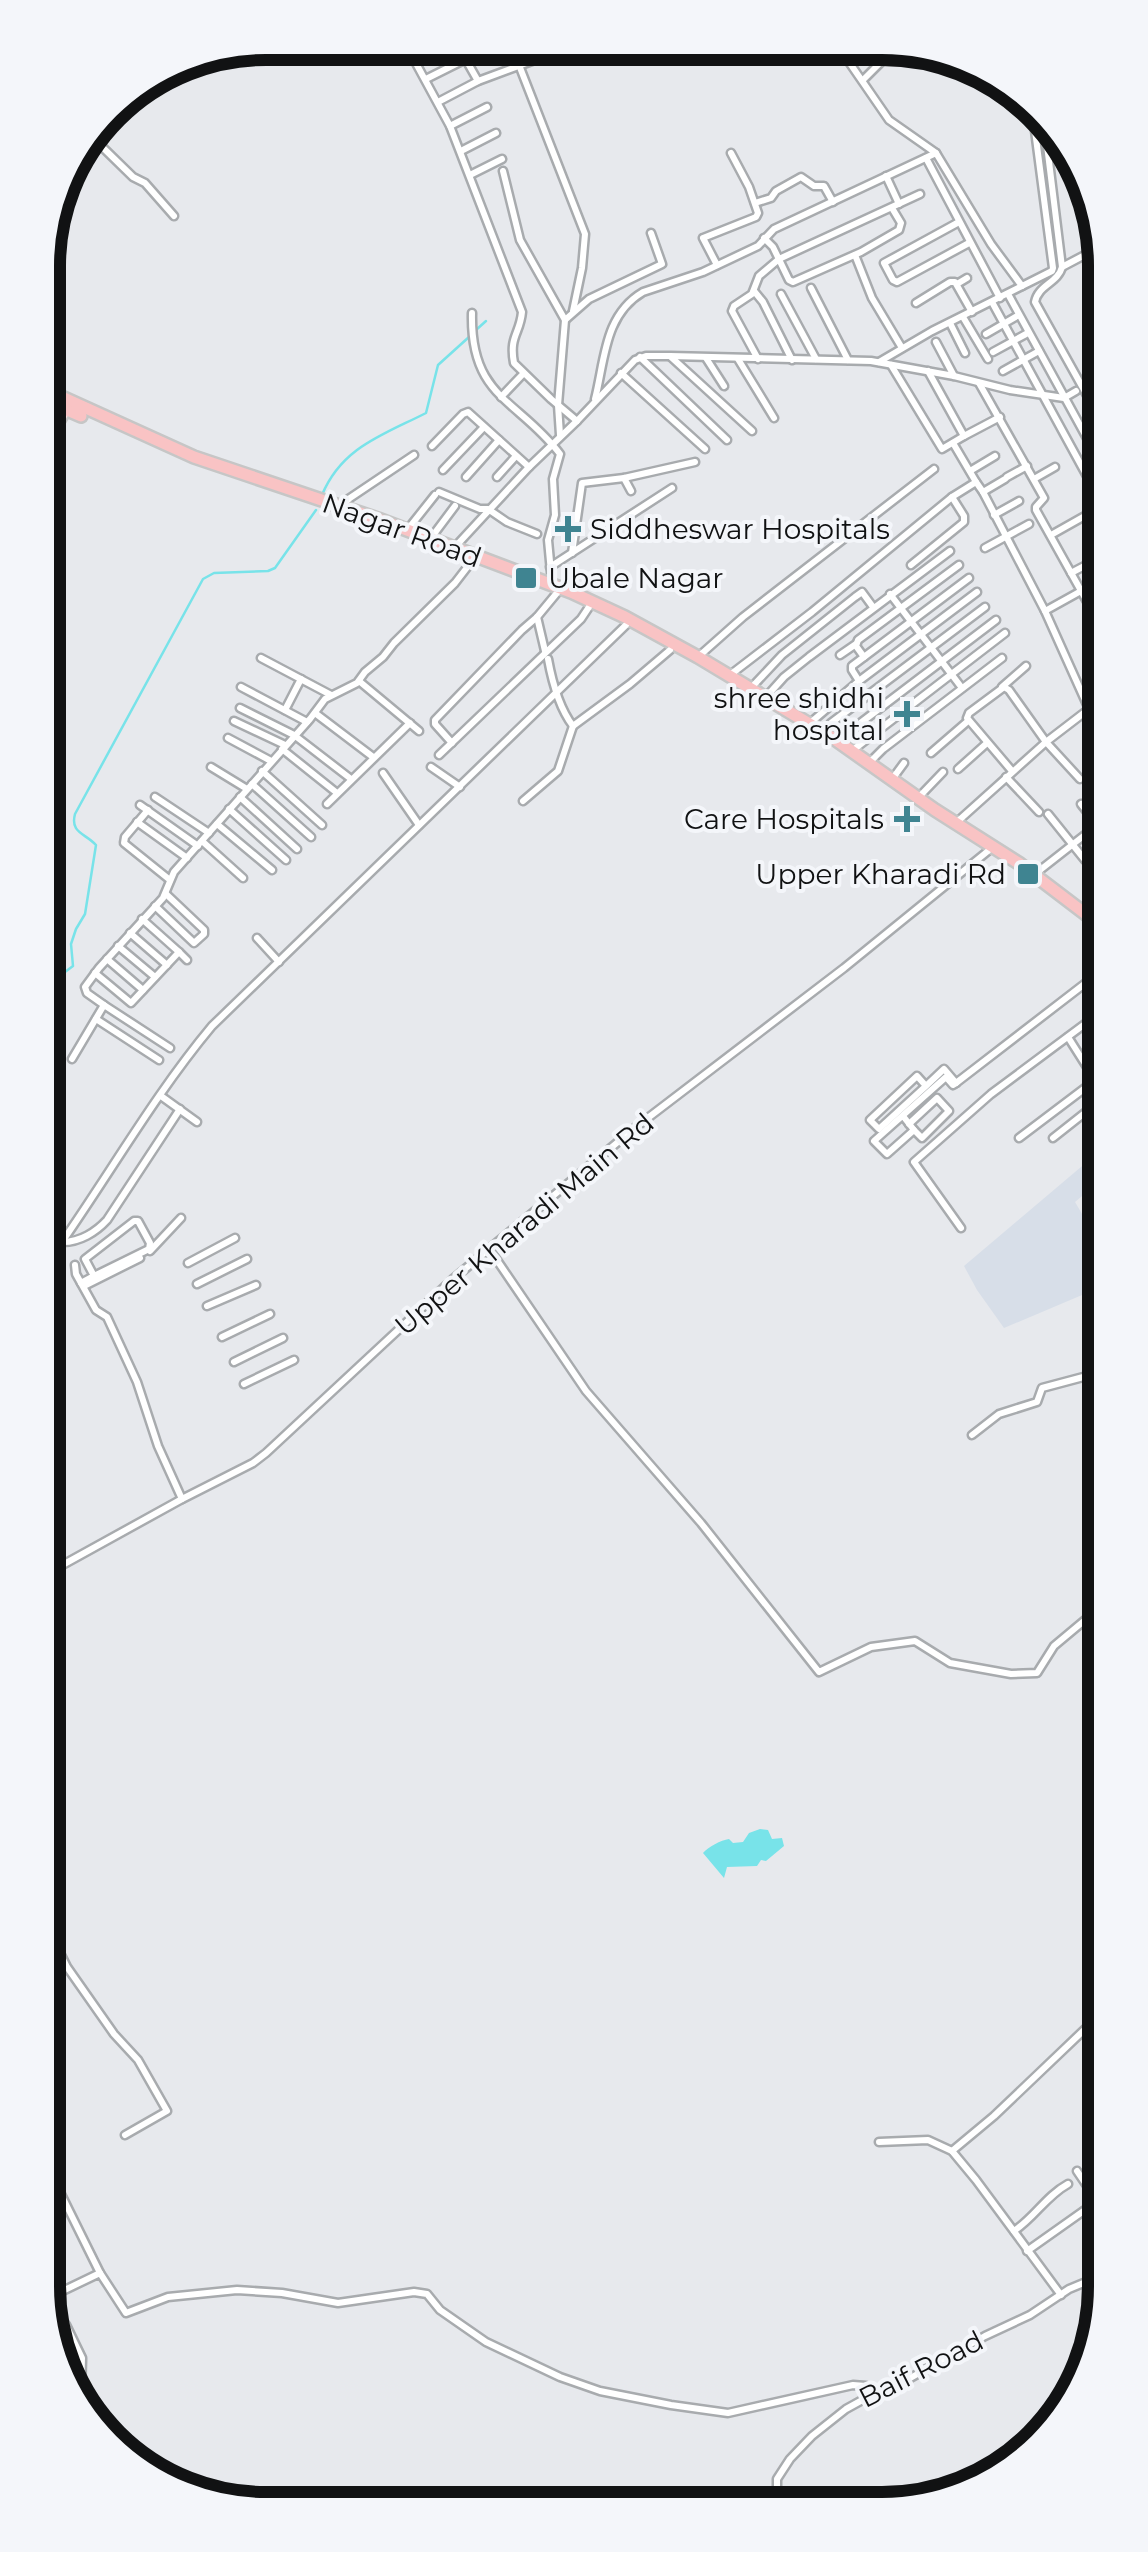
<svg xmlns="http://www.w3.org/2000/svg" width="1148" height="2552" viewBox="0 0 1148 2552" font-family="Montserrat,sans-serif">
<style>
.built{fill:#d7dee8}
.water{fill:#78e3e9}
.lines{fill:none;stroke-linecap:round;stroke-linejoin:round}
.stream{stroke:#78e3e9;stroke-width:2.5}
.minor-casing{stroke:#a8abae;stroke-width:11}
.major-casing{stroke:#c6c6c6;stroke-width:14}
.highway-casing{stroke:#c6c6c6;stroke-width:16}
.minor{stroke:#fff;stroke-width:6}
.major{stroke:#fbdbdc;stroke-width:9}
.highway{stroke:#f9c3c4;stroke-width:11}
.poi-dot{fill:#3f8491;stroke:#f4f6fa;stroke-width:4}
.labels{text-anchor:middle;stroke-width:8;stroke-linejoin:round;paint-order:stroke}
.poi-label{font-size:28px;fill:#111213;stroke:#f4f6fa;text-anchor:end}
.street-label{font-size:28px;fill:#111213;stroke:#f4f6fa}
.rim{fill:none;stroke:#111213;stroke-width:12}
</style>
<rect width="100%" height="100%" fill="#e7e9ed"/>
<polygon class="built" points="1101,1150 1101,1180 1075,1202 1101,1246 1101,1287 1004,1328 977,1290 964,1266"/>
<path class="water" d="M760 1829 768 1830 772 1839 782 1838 784 1846 766 1861 761 1860 757 1866 727 1867 724 1878 703 1853C708 1847 721 1840 729 1839L733 1843 743 1842 749 1833Z"/>
<g class="lines">
<g class="stream">
<polyline points="476,330 486,321"/>
<path d="M322 495C342 447 383 435 426 413L438 365 469 337"/>
<path d="M46 989 49 984 73 966 71 944 76 929 85 914 96 845C85 833 70 833 75 814L203 579 214 573 268 571 275 568 316 510"/>
</g>
<defs>
<g id="minor">
<path d="M405 43 450 126 522 312C520 334 509 336 514 363L551 399 577 421"/>
<polyline points="457,44 478,81"/>
<polyline points="838,46 889,120 936,153 991,244 1022,286"/>
<polyline points="519,65 585,234 582,268 573,311"/>
<polyline points="426,79 466,59"/>
<polyline points="863,80 882,61 907,47"/>
<polyline points="438,102 478,81 578,44"/>
<path d="M1044 121 1062 267C1058 283 1038 285 1035 302L1098 415"/>
<polyline points="450,126 487,107"/>
<polyline points="90,135 133,177 145,183 174,216"/>
<polyline points="461,151 496,133"/>
<polyline points="926,158 1000,298"/>
<polyline points="503,171 520,240 565,320 558,405 560,435"/>
<polyline points="470,175 502,159"/>
<polyline points="886,176 899,204"/>
<polyline points="59,193 82,145"/>
<polyline points="755,203 771,198 776,191 801,177 814,186 824,186 833,202"/>
<polyline points="959,222 884,263 893,280 897,282 969,243"/>
<polyline points="764,238 773,247 789,280 793,282 861,252 899,230 901,223 892,208"/>
<polyline points="855,255 872,298 902,348"/>
<polyline points="717,265 703,238 756,217 758,213 749,187 731,153"/>
<polyline points="1062,267 1098,248"/>
<polyline points="957,284 967,278"/>
<polyline points="811,288 848,360"/>
<polyline points="754,291 763,302 792,360"/>
<polyline points="781,294 816,359"/>
<polyline points="1008,294 1099,460"/>
<polyline points="992,302 1099,498"/>
<polyline points="916,303 950,282 955,282 972,312"/>
<path d="M472 313C470 398 518 399 560 454L553 479 555 515 548 540 552 583"/>
<polyline points="963,317 988,359"/>
<polyline points="565,320 589,299 662,264 651,233"/>
<polyline points="950,323 965,353"/>
<polyline points="986,334 1017,316"/>
<polyline points="936,342 954,376"/>
<polyline points="993,352 1026,334"/>
<polyline points="640,357 727,440"/>
<polyline points="671,357 752,431"/>
<polyline points="706,358 724,386"/>
<polyline points="738,359 774,418"/>
<polyline points="758,359 732,311 734,306 752,294 759,276 779,259 920,194"/>
<polyline points="879,362 932,331 1052,271 1053,268 1031,100"/>
<polyline points="891,365 942,449 964,436 928,371"/>
<polyline points="1003,371 1039,351"/>
<polyline points="621,373 705,449"/>
<polyline points="979,383 1044,498 1036,507 1036,510 1099,623"/>
<polyline points="501,397 523,374"/>
<path d="M595 399C605 360 604 315 643 292L703 272 758 246 774 229 936 153"/>
<polyline points="964,436 1000,417"/>
<polyline points="432,446 463,414 468,412 529,467"/>
<polyline points="443,470 484,427"/>
<polyline points="970,471 995,456"/>
<polyline points="466,477 499,440"/>
<polyline points="497,477 516,456"/>
<polyline points="1007,477 1027,466"/>
<polyline points="624,478 631,491"/>
<polyline points="1034,479 1055,467"/>
<polyline points="976,482 983,492 1005,479"/>
<polyline points="439,492 480,509 488,509 507,522 537,534"/>
<polyline points="983,492 1045,611"/>
<polyline points="342,505 350,498 414,455"/>
<polyline points="994,515 1019,501"/>
<polyline points="408,529 435,495"/>
<polyline points="1051,535 1099,508"/>
<polyline points="431,538 455,506"/>
<polyline points="455,547 529,467 577,421 635,360 646,356 670,356 871,361 954,376 1010,390 1064,398 1076,391"/>
<polyline points="985,548 1029,524"/>
<polyline points="572,553 582,483 624,478 695,462"/>
<polyline points="911,565 964,522 964,516 952,497"/>
<polyline points="550,567 672,488"/>
<polyline points="1071,573 1090,563"/>
<polyline points="890,594 962,688"/>
<polyline points="537,617 545,651"/>
<polyline points="840,655 856,644"/>
<polyline points="698,657 743,617 934,469"/>
<polyline points="864,657 856,646 858,640 959,565"/>
<polyline points="261,658 331,695"/>
<path d="M548 659C552 681 560 709 573 726L630 684 670 650"/>
<polyline points="730,675 812,612 952,497 976,482 953,443"/>
<polyline points="359,681 419,731"/>
<polyline points="859,681 852,670 852,666 969,578"/>
<polyline points="241,687 307,722"/>
<polyline points="1002,687 1026,666"/>
<polyline points="45,688 46,686"/>
<polyline points="751,688 782,655 855,597 862,592 873,607"/>
<polyline points="766,697 784,677 809,657 950,551"/>
<polyline points="240,708 294,735 351,779"/>
<polyline points="1089,709 1100,733"/>
<polyline points="285,710 301,679"/>
<polyline points="315,713 373,757"/>
<polyline points="234,721 285,745"/>
<polyline points="809,724 859,681 977,592"/>
<polyline points="824,732 831,723 985,607"/>
<polyline points="228,738 271,761"/>
<polyline points="840,742 846,734 996,620"/>
<polyline points="452,743 435,724 435,720 522,630 537,617 561,588"/>
<polyline points="282,749 337,793"/>
<polyline points="853,750 1005,633"/>
<polyline points="931,753 968,721"/>
<polyline points="439,755 581,619 589,607"/>
<polyline points="870,762 883,749 1002,658"/>
<polyline points="211,767 247,789"/>
<polyline points="431,767 460,787"/>
<polyline points="958,769 987,743"/>
<polyline points="262,771 322,825"/>
<polyline points="1012,771 967,718 969,713 1004,687 1009,690 1046,742 1080,779"/>
<polyline points="383,773 419,825"/>
<polyline points="1006,777 1039,812"/>
<polyline points="893,778 904,763"/>
<polyline points="252,784 311,837"/>
<polyline points="155,797 209,833"/>
<polyline points="240,797 297,849"/>
<polyline points="919,797 943,772"/>
<polyline points="523,801 558,771 573,726"/>
<polyline points="327,804 410,723"/>
<polyline points="1081,804 1099,827"/>
<polyline points="140,805 198,846"/>
<polyline points="229,809 286,860"/>
<polyline points="148,810 125,837 124,843 170,880"/>
<polyline points="1048,814 1085,860"/>
<polyline points="137,822 187,858"/>
<polyline points="957,822 1046,742 1089,709 1045,611 1081,591"/>
<polyline points="217,824 272,870"/>
<polyline points="202,841 243,878"/>
<polyline points="1035,874 1100,823"/>
<polyline points="155,906 194,943 204,934 204,930 166,894"/>
<polyline points="130,933 167,965"/>
<polyline points="257,938 279,962"/>
<polyline points="118,946 155,977"/>
<polyline points="179,952 187,960"/>
<polyline points="107,959 143,990"/>
<polyline points="95,973 131,1003 179,952 142,919"/>
<polyline points="104,1005 170,1048"/>
<polyline points="96,1019 159,1060"/>
<polyline points="1068,1037 1101,1089"/>
<polyline points="72,1059 104,1005 87,993 85,987 99,968 163,898 174,872 310,719 325,699 357,683 365,672 383,657 394,643 455,583 472,561"/>
<polyline points="956,1083 1100,972"/>
<polyline points="926,1086 879,1129 870,1120 917,1076 926,1086 944,1069 956,1083"/>
<polyline points="161,1096 197,1122"/>
<polyline points="903,1116 914,1130 887,1154 874,1141 946,1077 953,1085 956,1083"/>
<polyline points="909,1124 937,1098 949,1111 922,1138 914,1130"/>
<polyline points="1019,1138 1097,1079"/>
<polyline points="1053,1138 1096,1104 1101,1096"/>
<polyline points="961,1228 914,1162 991,1094 1101,1012"/>
<path d="M63 1242C80 1242 96 1232 107 1220L180 1109"/>
<polyline points="490,1250 586,1391 701,1523 819,1672 871,1647 915,1641 950,1663 1011,1674 1037,1673 1054,1646 1103,1605"/>
<polyline points="150,1251 181,1218"/>
<path d="M52 1261 62 1242C112 1170 156 1093 212 1026L626 625"/>
<polyline points="188,1263 235,1238"/>
<polyline points="75,1265 76,1274 96,1310 107,1317 137,1382 158,1446 182,1499"/>
<polyline points="81,1283 94,1276 85,1259 134,1221 138,1221 150,1243 149,1249 94,1276"/>
<polyline points="197,1284 247,1259"/>
<polyline points="84,1286 140,1258"/>
<polyline points="207,1306 256,1285"/>
<polyline points="222,1337 270,1314"/>
<polyline points="234,1362 283,1338"/>
<polyline points="1097,1373 1102,1409"/>
<polyline points="244,1384 294,1360"/>
<polyline points="972,1435 999,1414 1037,1402 1042,1388 1102,1372"/>
<polyline points="1099,1462 1102,1460"/>
<polyline points="48,1573 182,1499 253,1463 266,1453 453,1279 636,1127 844,968 988,851"/>
<polyline points="49,1915 53,1939 67,1967 114,2034 138,2060 167,2111 125,2135"/>
<polyline points="879,2142 928,2140 952,2151 976,2180 1061,2295"/>
<polyline points="952,2151 994,2116 1104,2011"/>
<polyline points="1077,2171 1098,2202"/>
<polyline points="50,2172 100,2273"/>
<polyline points="1084,2211 1105,2241"/>
<path d="M1014 2231C1035 2217 1046 2196 1068 2184"/>
<polyline points="1027,2251 1092,2205 1105,2201"/>
<polyline points="50,2297 100,2273 126,2313 168,2297 237,2290 282,2293 338,2303 414,2292 427,2294 440,2310 486,2342 560,2377 600,2391 671,2405 728,2413 853,2385 866,2386 875,2393"/>
<polyline points="50,2303 66,2325 82,2358 81,2394"/>
<polyline points="777,2503 777,2479 790,2459 812,2436 846,2409 875,2393 905,2381 985,2336 1030,2315 1069,2289 1105,2274"/>
</g>
<polyline id="major" points="44,447 69,405"/>
<g id="highway">
<polyline points="44,389 194,457 378,519 571,592 625,617 698,657 836,740 935,810 1020,864 1100,925"/>
<polyline points="44,400 81,416"/>
</g>
</defs>
<use href="#minor" class="minor-casing"/>
<use href="#major" class="major-casing"/>
<use href="#highway" class="highway-casing"/>
<use href="#minor" class="minor"/>
<use href="#major" class="major"/>
<use href="#highway" class="highway"/>
</g>
<g class="poi-dot">
<path d="M563 514h10v10h10v10h-10v10h-10v-10h-10v-10h10z"/>
<rect x="514" y="566" width="24" height="24" rx="5"/>
<path d="M902 699h10v10h10v10h-10v10h-10v-10h-10v-10h10z"/>
<path d="M902 804h10v10h10v10h-10v10h-10v-10h-10v-10h10z"/>
<rect x="1016" y="862" width="24" height="24" rx="5"/>
</g>
<g class="labels">
<g class="poi-label">
<text x="590" y="539" text-anchor="start">Siddheswar Hospitals</text>
<text x="548" y="588" text-anchor="start">Ubale Nagar</text>
<text x="884" y="708">shree shidhi<tspan x="884" dy="32">hospital</tspan></text>
<text x="884" y="829">Care Hospitals</text>
<text x="1006" y="884">Upper Kharadi Rd</text>
</g>
<g class="street-label">
<text transform="translate(402 530) rotate(20)" y="10">Nagar Road</text>
<text transform="translate(524 1224) rotate(-40)" y="10">Upper Kharadi Main Rd</text>
<text transform="translate(921 2369) rotate(-27)" y="10">Baif Road</text>
</g>
</g>
<path d="M0 0H1148V2552H0ZM266 60H882A206 206 0 0 1 1088 266V2286A206 206 0 0 1 882 2492H266A206 206 0 0 1 60 2286V266A206 206 0 0 1 266 60Z" fill="#f4f6fa" fill-rule="evenodd"/>
<path class="rim" d="M266 60H882A206 206 0 0 1 1088 266V2286A206 206 0 0 1 882 2492H266A206 206 0 0 1 60 2286V266A206 206 0 0 1 266 60Z"/>
</svg>
